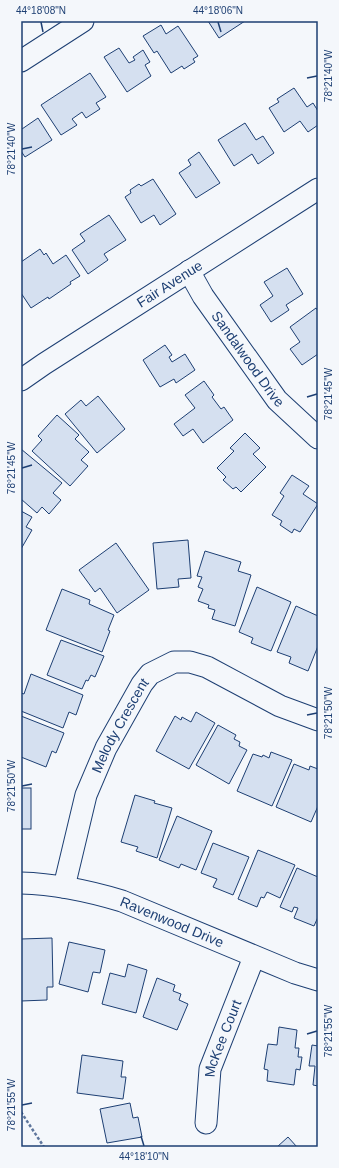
<svg xmlns="http://www.w3.org/2000/svg" width="339" height="1168" viewBox="0 0 339 1168" font-family="Helvetica,sans-serif">
<style>
.building{fill:#d5e0f0;stroke:#1d3f73}
.lines{fill:none;stroke-linecap:round;stroke-linejoin:round}
.minor-casing{stroke:#1d3f73;stroke-width:23}
.path{stroke:#5e769c;stroke-width:2.5;stroke-dasharray:3 2;stroke-linecap:butt}
.minor{stroke:#f4f7fb;stroke-width:21}
.ticks{fill:none;stroke:#1d3f73;stroke-width:1.5}
.labels{text-anchor:middle;stroke-width:3;stroke-linejoin:round;paint-order:stroke}
.street-label{font-size:14px;fill:#1d3f73;stroke:#f4f7fb}
.neatline{fill:none;stroke:#1d3f73;stroke-width:1.5}
.ticks-label{font-size:10px;text-anchor:middle;fill:#1d3f73}
</style>
<rect width="100%" height="100%" fill="#f4f7fb"/>
<g class="building">
<polygon points="208,21 245,21 219,38"/>
<polygon points="161,25 166,34 178,26 198,56 193,59 195,62 184,69 182,66 171,73 157,51 154,53 143,36"/>
<polygon points="119,48 129,63 135,60 133,57 143,50 150,62 145,65 151,76 127,92 104,57"/>
<polygon points="90,73 106,97 96,103 100,109 86,118 82,112 72,119 77,125 61,135 41,105"/>
<polygon points="294,88 307,107 313,103 318,111 318,125 308,132 300,121 284,132 269,108 279,102 277,99"/>
<polygon points="38,118 52,140 25,157 21,151 21,127 22,129"/>
<polygon points="245,123 256,140 263,136 274,153 258,164 252,154 234,166 218,140"/>
<polygon points="199,152 220,183 196,198 179,173 191,165 188,160"/>
<polygon points="153,179 176,214 160,225 154,215 141,223 125,197 131,193 130,190 139,184 141,186"/>
<polygon points="109,215 126,240 104,254 108,260 88,274 72,250 85,241 80,234"/>
<polygon points="40,249 44,255 46,253 53,264 66,255 80,276 70,282 71,284 49,299 48,297 31,308 21,293 21,262"/>
<polygon points="287,268 303,294 286,305 289,310 271,322 260,305 273,296 264,282"/>
<polygon points="316,308 318,311 318,354 302,365 290,349 300,342 290,327"/>
<polygon points="165,345 172,355 169,357 172,362 185,354 195,370 176,383 174,379 160,387 143,360"/>
<polygon points="204,381 214,395 212,397 221,409 224,407 233,420 203,443 193,429 183,436 174,424 195,408 185,395"/>
<polygon points="98,396 125,429 97,453 65,414 81,400 86,406"/>
<polygon points="57,415 79,435 75,439 89,452 81,460 88,466 70,486 32,451 42,440 38,436"/>
<polygon points="245,433 260,448 253,454 266,467 241,492 236,487 233,489 223,480 226,477 217,468 234,451 230,448"/>
<polygon points="21,449 62,483 53,493 61,500 49,514 42,507 37,513 21,499"/>
<polygon points="292,475 309,486 303,494 318,504 300,532 294,529 292,533 280,525 282,521 272,515 284,496 280,493"/>
<polygon points="21,511 32,517 26,527 32,530 21,549"/>
<polygon points="188,540 191,578 178,579 179,587 157,589 153,543"/>
<polygon points="116,543 149,590 117,613 100,588 95,592 79,570"/>
<polygon points="205,551 241,562 238,571 251,575 235,626 212,619 215,610 208,608 209,605 198,601 203,589 198,587 202,577 197,576"/>
<polygon points="257,587 291,602 271,651 251,643 253,638 239,632"/>
<polygon points="62,589 90,600 89,604 114,615 108,630 110,631 102,652 46,630"/>
<polygon points="296,606 318,616 318,646 308,671 289,663 291,657 277,652"/>
<polygon points="61,640 104,656 95,677 91,675 88,681 86,680 82,689 47,675"/>
<polygon points="31,674 83,695 76,715 69,712 63,728 21,711 21,693 24,694"/>
<polygon points="196,712 215,723 189,769 156,751 175,716 181,720 182,717 191,722"/>
<polygon points="21,716 64,733 56,753 52,751 46,767 21,757"/>
<polygon points="218,725 236,735 234,739 240,742 239,746 247,750 229,784 196,765"/>
<polygon points="271,752 292,760 272,806 237,791 253,754 262,757 263,755 269,758"/>
<polygon points="294,764 309,770 310,766 318,769 318,806 311,822 276,807"/>
<rect x="21" y="788" width="10" height="41"/>
<polygon points="135,795 155,801 154,803 172,808 157,858 136,851 138,847 121,842"/>
<polygon points="177,816 212,831 196,870 181,864 179,868 159,860"/>
<polygon points="213,843 249,857 233,895 213,887 217,879 201,873"/>
<polygon points="258,850 295,865 280,898 267,892 264,898 261,897 257,907 238,899"/>
<polygon points="297,868 318,877 318,917 314,926 294,918 298,908 294,907 292,912 280,907"/>
<polygon points="52,938 53,987 47,987 47,1000 21,1001 21,939"/>
<polygon points="69,942 105,950 100,973 93,972 88,992 59,984"/>
<polygon points="128,964 147,970 136,1013 102,1004 110,973 125,977"/>
<polygon points="157,978 175,985 173,991 181,994 179,1000 188,1004 177,1030 143,1017"/>
<polygon points="279,1027 297,1030 295,1048 299,1048 298,1057 302,1057 300,1070 296,1069 294,1085 267,1081 268,1070 264,1069 268,1044 277,1045"/>
<polygon points="312,1045 318,1046 318,1086 313,1085 315,1066 309,1066"/>
<polygon points="82,1055 123,1061 121,1077 126,1077 123,1099 77,1093"/>
<polygon points="130,1103 133,1118 138,1117 142,1137 107,1143 100,1109"/>
<polygon points="288,1137 297,1147 277,1147"/>
</g>
<g class="lines">
<defs>
<g id="minor">
<polyline points="21,61 83,21"/>
<path id="s1" d="M189 271 203 296 277 400 318 438"/>
<path id="s2" d="M21 380 44 364 318 189"/>
<path id="s3" d="M21 883C56 884 89 891 122 901L295 973 318 980"/>
<path id="s4" d="M64 887 86 795 106 748 142 684 150 674 174 662H190L207 667 280 706 318 720"/>
<path id="s5" d="M206 1123 210 1069 254 957"/>
</g>
</defs>
<use href="#minor" class="minor-casing"/>
<polyline class="path" points="21,1112 44,1147"/>
<use href="#minor" class="minor"/>
</g>
<path class="ticks" d="M41 22 43 32M218 22 221 32M307 78 317 76M22 149 32 147M307 397 317 394M22 468 32 465M307 715 317 713M22 786 32 784M307 1034 317 1031M22 1105 32 1103M141 1136 144 1146"/>
<g class="labels">
<g class="street-label">
<text dy="5" stroke="none"><textPath href="#s2" startOffset="177">Fair Avenue</textPath></text>
<text dy="5" stroke="none"><textPath href="#s1" startOffset="106">Sandalwood Drive</textPath></text>
<text dy="5" stroke="none"><textPath href="#s4" startOffset="172">Melody Crescent</textPath></text>
<text dy="5" stroke="none"><textPath href="#s3" startOffset="157">Ravenwood Drive</textPath></text>
<text dy="5" stroke="none"><textPath href="#s5" startOffset="87">McKee Court</textPath></text>
</g>
</g>
<rect width="339" height="1168" fill="none" stroke="#f4f7fb" stroke-width="44"/>
<rect x="22" y="22" width="295" height="1124" class="neatline"/>
<g class="ticks-label">
<text x="41" y="14">44°18'08"N</text>
<text x="218" y="14">44°18'06"N</text>
<text transform="translate(328 76) rotate(-90)" y="4">78°21'40"W</text>
<text transform="translate(11 149) rotate(-90)" y="4">78°21'40"W</text>
<text transform="translate(328 394) rotate(-90)" y="4">78°21'45"W</text>
<text transform="translate(11 468) rotate(-90)" y="4">78°21'45"W</text>
<text transform="translate(328 713) rotate(-90)" y="4">78°21'50"W</text>
<text transform="translate(11 786) rotate(-90)" y="4">78°21'50"W</text>
<text transform="translate(328 1031) rotate(-90)" y="4">78°21'55"W</text>
<text transform="translate(11 1105) rotate(-90)" y="4">78°21'55"W</text>
<text x="144" y="1160">44°18'10"N</text>
</g>
</svg>
